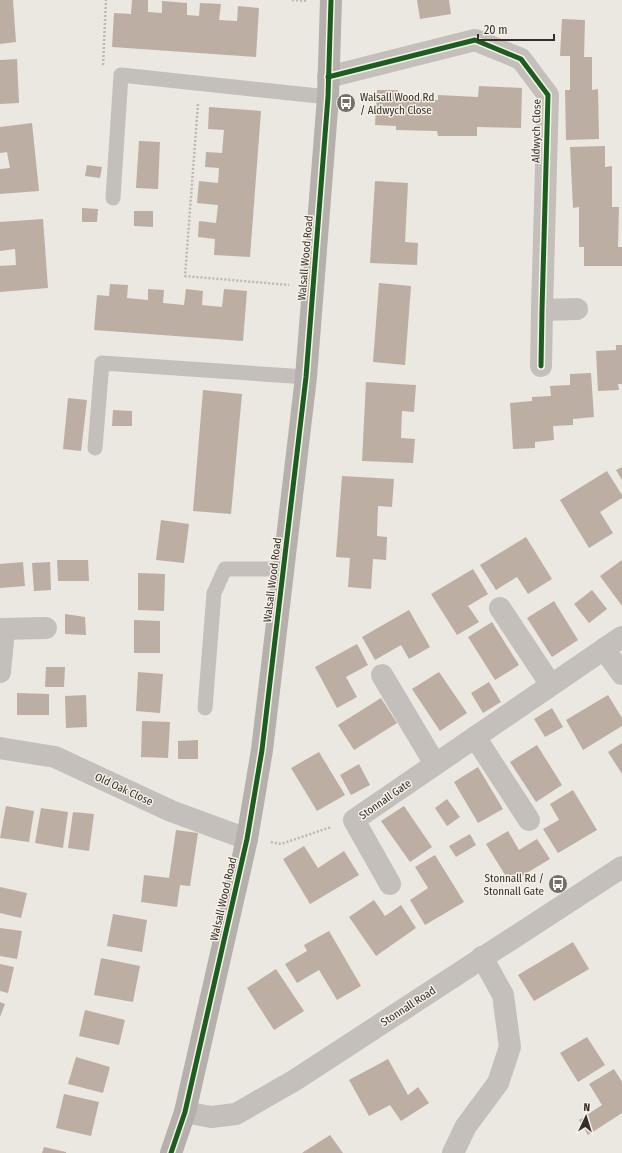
<svg xmlns="http://www.w3.org/2000/svg" width="622" height="1153" viewBox="0 0 622 1153" font-family="'Fira Sans Condensed',sans-serif">
<style>
.building{fill:#bdaea4}
.lines{fill:none;stroke-linecap:round;stroke-linejoin:round}
.path{stroke:#bdb8b2;stroke-width:2.5;stroke-dasharray:2 2;stroke-linecap:butt}
.lane{stroke:#c4bfba;stroke-width:15}
.street{stroke:#c4bfba;stroke-width:22}
.secondary{stroke:#b5b0ab;stroke-width:22}
.cycleway-casing{stroke:#f7f2e8;stroke-width:8}
.cycleway{stroke:#1b5e20;stroke-width:5}
.labels{text-anchor:middle;stroke-width:3;stroke-linejoin:round;paint-order:stroke}
.poi-label{font-size:11px;fill:#342d29;stroke:#f7f2e8;text-anchor:start}
.street-label{font-size:11px;fill:#342d29;stroke:#f7f2e8}
</style>
<rect width="100%" height="100%" fill="#ebe7e1"/>
<g class="building">
<polygon points="0,0 13,0 16,42 0,44"/>
<polygon points="132,0 148,0 148,12 162,13 162,1 187,3 187,15 199,16 200,3 221,4 219,20 237,21 238,6 259,8 256,57 112,47 114,13 131,14"/>
<polygon points="417,0 449,0 451,14 420,19"/>
<polygon points="562,19 585,20 584,57 592,57 592,90 598,89 599,139 566,140 565,90 570,90 570,56 560,56"/>
<polygon points="17,59 19,103 0,104 0,60"/>
<polygon points="479,86 522,88 521,128 477,127 477,136 438,136 437,131 396,130 396,126 375,125 377,90 398,90 397,98 438,100 438,95 478,97"/>
<polygon points="209,107 261,111 250,257 214,255 215,239 198,237 199,221 216,223 218,205 197,203 199,181 218,183 219,168 205,167 206,152 222,153 224,130 208,129"/>
<polygon points="32,123 39,191 0,194 0,169 10,168 7,152 0,153 0,127"/>
<polygon points="139,141 160,142 158,189 136,188"/>
<polygon points="605,146 605,167 612,166 612,207 619,207 618,247 622,247 622,266 584,266 584,247 579,247 579,207 573,208 570,147"/>
<polygon points="87,165 102,167 100,178 85,176"/>
<polygon points="375,181 408,183 405,242 418,243 417,265 370,263"/>
<polygon points="82,208 98,209 97,222 82,222"/>
<polygon points="134,211 153,211 153,227 134,226"/>
<polygon points="43,219 48,288 0,292 0,266 16,265 15,249 0,251 0,222"/>
<polygon points="379,283 411,286 405,365 373,362"/>
<polygon points="110,284 128,285 127,298 148,300 148,289 164,290 163,303 184,305 186,289 203,291 202,305 222,307 224,289 247,291 243,341 94,330 97,295 109,296"/>
<polygon points="616,345 622,345 622,384 618,384 619,390 598,391 596,351 616,350"/>
<polygon points="591,373 594,417 573,419 573,425 553,426 554,440 535,442 535,448 513,449 510,403 532,401 532,397 551,396 550,386 570,385 570,374"/>
<polygon points="366,382 416,385 414,412 402,411 401,438 415,439 413,463 362,461"/>
<polygon points="203,390 242,394 231,514 193,511"/>
<polygon points="68,398 87,400 81,451 63,449"/>
<polygon points="113,410 132,411 132,426 112,426"/>
<polygon points="622,467 622,480 616,470"/>
<polygon points="607,471 622,495 622,498 600,512 613,533 589,548 560,500"/>
<polygon points="342,476 394,479 392,507 378,506 377,536 387,537 386,560 373,559 371,589 348,587 350,558 336,557"/>
<polygon points="161,520 189,524 184,563 156,560"/>
<polygon points="526,537 552,579 528,594 517,577 496,590 480,565"/>
<polygon points="57,560 88,560 89,581 58,581"/>
<polygon points="622,560 622,606 600,576"/>
<polygon points="23,562 25,586 0,588 0,564"/>
<polygon points="50,562 51,590 34,591 32,563"/>
<polygon points="473,569 488,594 468,606 479,622 457,635 431,594"/>
<polygon points="138,573 165,574 164,611 138,610"/>
<polygon points="592,590 607,609 589,623 574,604"/>
<polygon points="554,601 578,640 552,657 527,618"/>
<polygon points="409,610 430,647 409,659 401,645 375,660 362,637"/>
<polygon points="65,614 85,617 86,635 65,634"/>
<polygon points="134,620 160,621 160,653 134,653"/>
<polygon points="492,622 519,665 495,680 468,637"/>
<polygon points="357,644 368,665 346,677 357,697 337,708 315,667"/>
<polygon points="46,667 65,667 64,687 45,687"/>
<polygon points="138,672 163,674 160,713 136,711"/>
<polygon points="439,672 467,713 440,731 412,689"/>
<polygon points="489,682 501,702 483,713 471,693"/>
<polygon points="17,693 49,694 49,715 17,715"/>
<polygon points="86,695 87,727 66,728 65,696"/>
<polygon points="608,695 622,718 622,726 583,750 566,720"/>
<polygon points="381,698 397,723 354,750 338,725"/>
<polygon points="552,708 563,727 545,737 534,719"/>
<polygon points="142,721 170,722 168,758 141,757"/>
<polygon points="198,740 198,759 178,759 178,741"/>
<polygon points="622,743 622,774 608,752"/>
<polygon points="537,745 562,785 536,802 510,762"/>
<polygon points="319,752 345,795 317,811 291,768"/>
<polygon points="359,764 370,785 351,795 340,775"/>
<polygon points="478,767 503,809 478,823 454,782"/>
<polygon points="573,790 597,830 558,853 543,829 559,820 550,804"/>
<polygon points="447,799 460,817 447,826 435,808"/>
<polygon points="6,806 34,811 29,842 0,838"/>
<polygon points="404,806 432,847 410,862 381,821"/>
<polygon points="41,808 68,812 63,848 35,843"/>
<polygon points="73,812 94,814 89,851 68,848"/>
<polygon points="176,830 198,833 190,886 180,885 177,907 141,902 144,875 169,878"/>
<polygon points="508,831 519,850 537,839 550,859 510,883 486,844"/>
<polygon points="470,834 476,845 456,857 449,846"/>
<polygon points="304,846 318,868 344,851 359,875 310,904 283,859"/>
<polygon points="435,855 464,902 425,925 410,900 428,888 415,867"/>
<polygon points="0,887 27,893 21,918 0,913"/>
<polygon points="374,900 385,916 401,905 416,928 376,956 349,917"/>
<polygon points="113,914 147,920 142,952 107,946"/>
<polygon points="0,928 22,931 17,959 0,956"/>
<polygon points="329,931 361,986 337,1000 319,970 297,983 285,964 307,951 304,945"/>
<polygon points="573,942 589,969 534,1001 518,975"/>
<polygon points="101,958 140,966 133,1002 94,995"/>
<polygon points="0,964 14,967 8,993 0,991"/>
<polygon points="276,969 304,1011 274,1030 247,988"/>
<polygon points="0,1002 5,1004 0,1017"/>
<polygon points="85,1010 125,1020 119,1045 79,1036"/>
<polygon points="587,1037 605,1065 578,1082 560,1053"/>
<polygon points="76,1057 110,1067 103,1093 68,1084"/>
<polygon points="388,1059 408,1095 418,1087 429,1103 401,1121 390,1105 369,1116 349,1080"/>
<polygon points="614,1069 622,1082 622,1113 588,1135 579,1120 602,1105 589,1084"/>
<polygon points="64,1094 99,1102 91,1136 56,1128"/>
<polygon points="330,1135 343,1153 302,1153"/>
<polygon points="44,1147 66,1152 66,1153 42,1153"/>
</g>
<g class="lines">
<g class="path">
<polyline points="292,0 308,1"/>
<polyline points="103,65 106,0"/>
<polyline points="198,104 185,276 289,285"/>
<polyline points="271,842 281,844 331,827"/>
</g>
<g class="lane">
<polyline points="113,198 121,75 328,97"/>
<polyline points="95,448 102,363 306,377"/>
<polyline points="205,708 214,593 225,569 283,569"/>
</g>
<g class="street">
<polyline points="328,77 475,40 521,59 548,95 542,310 541,366"/>
<polyline points="542,310 577,309"/>
<polyline points="500,608 551,685"/>
<polyline points="0,629 46,628"/>
<polyline points="604,649 622,637"/>
<polyline points="0,672 4,630"/>
<polyline points="382,675 435,764"/>
<polyline points="475,737 529,820"/>
<polyline points="0,748 55,757 171,811 247,839"/>
<polyline points="390,884 354,820 604,649 622,674"/>
<polyline points="185,1112 211,1117 236,1114 295,1080 622,867"/>
<polyline points="453,1153 466,1126 498,1083 510,1047 503,995 482,957"/>
</g>
<polyline class="secondary" points="171,1153 185,1112 247,839 262,750 306,377 328,97 331,0"/>
<defs>
<g id="cycleway">
<polyline points="328,77 475,40 521,59 548,95 542,310 541,366"/>
<polyline points="171,1153 185,1112 247,839 262,750 306,377 328,97 331,0"/>
</g>
</defs>
<use href="#cycleway" class="cycleway-casing"/>
<use href="#cycleway" class="cycleway"/>
</g>
<defs>
<symbol id="bus-disc" viewBox="-11 -11 22 22"><circle r="9.5" fill="#746e69" stroke="#f7f2e8"/><path d="M-5-6H5V4H4V6H2V4H-2V6H-4V4H-5ZM-3.5-4V0h7V-4ZM-3.5 1.2v1.5H-2V1.2ZM2 1.2v1.5H3.5V1.2Z" fill="#fff"/></symbol>
</defs>
<g fill-rule="evenodd">
<use href="#bus-disc" x="335" y="92" width="22" height="22"/>
<use href="#bus-disc" x="547" y="873" width="22" height="22"/>
</g>
<g class="labels">
<g class="poi-label">
<text x="360" y="101">Walsall Wood Rd<tspan x="360" dy="13">/ Aldwych Close</tspan></text>
<text x="544" y="882" text-anchor="end">Stonnall Rd /<tspan x="544" dy="13">Stonnall Gate</tspan></text>
</g>
<g class="street-label">
<text transform="translate(536 131) rotate(-89)" y="4">Aldwych Close</text>
<text transform="translate(305 258) rotate(-85)" y="4">Walsall Wood Road</text>
<text transform="translate(272 580) rotate(-83)" y="4">Walsall Wood Road</text>
<text transform="translate(124 789) rotate(25)" y="4">Old Oak Close</text>
<text transform="translate(385 799) rotate(-35)" y="4">Stonnall Gate</text>
<text transform="translate(223 899) rotate(-77)" y="4">Walsall Wood Road</text>
<text transform="translate(408 1006) rotate(-33)" y="4">Stonnall Road</text>
</g>
</g>
<g transform="translate(586 1117) rotate(4)" stroke="#f7f2e8" stroke-width="3" paint-order="stroke">
<path d="M0-3L7 15L0 10L-7 15Z" fill="#342d29"/>
<text y="-6" font-size="11" font-weight="bold" text-anchor="middle" fill="#342d29">N</text>
</g>
<path d="M478 34v6h76v-6" fill="none" stroke="#342d29" stroke-width="2"/>
<text x="484" y="34" font-size="12" fill="#342d29" stroke="#f7f2e8" stroke-width="3" paint-order="stroke">20 m</text>
</svg>
